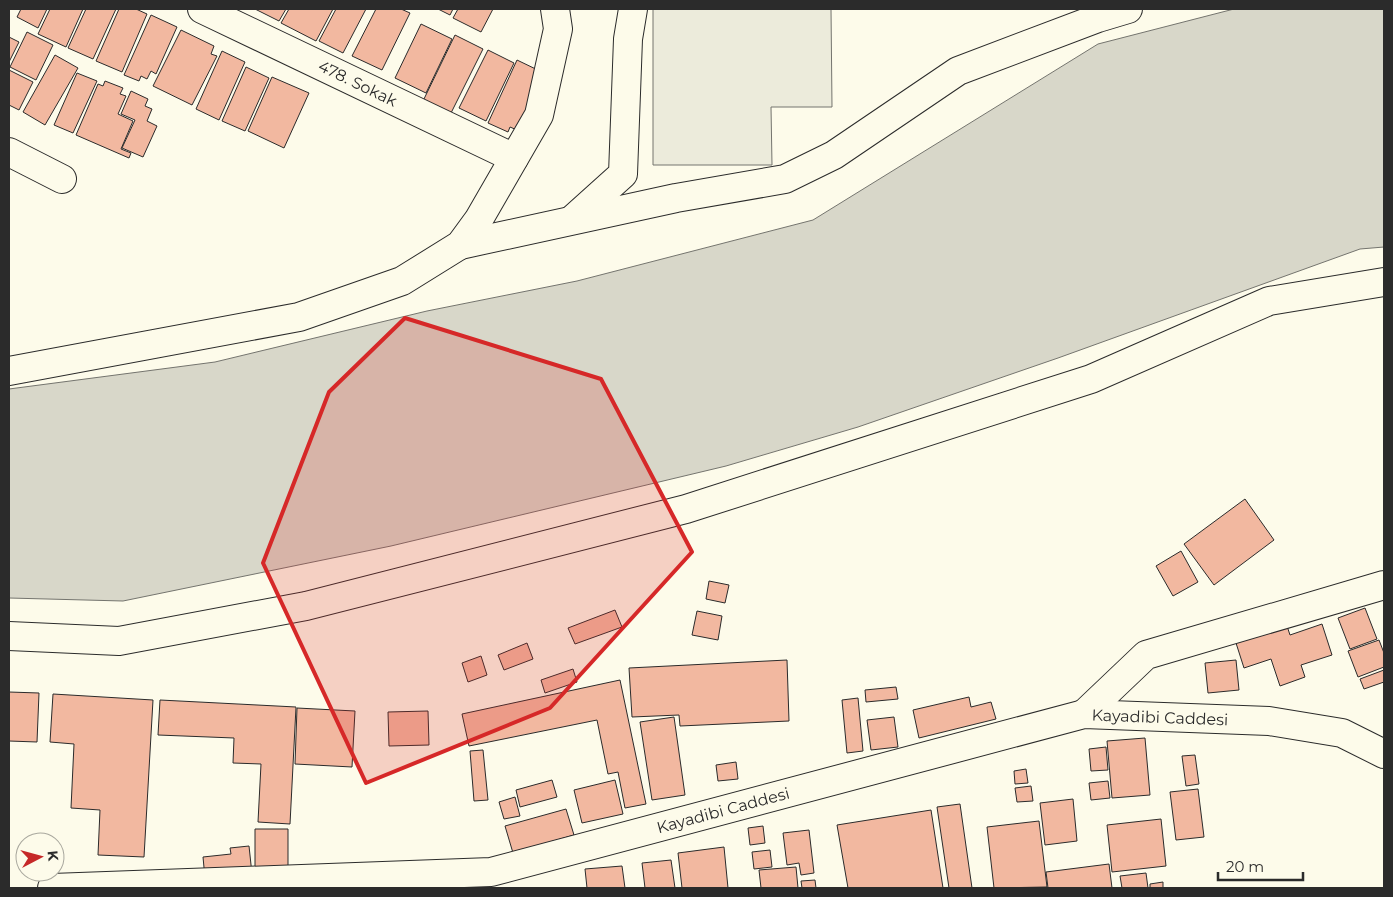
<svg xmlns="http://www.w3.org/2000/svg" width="1393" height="897" viewBox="0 0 1393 897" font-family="Montserrat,sans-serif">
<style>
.green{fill:#ecebdb;stroke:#74746e}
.water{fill:#d8d7c9;stroke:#74746e}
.building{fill:#f2b8a0;stroke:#2b2b2b}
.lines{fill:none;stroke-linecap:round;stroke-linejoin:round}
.minor-casing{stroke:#2b2b2b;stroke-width:30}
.minor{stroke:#fdfbea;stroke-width:28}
.marked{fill:#d62828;fill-opacity:0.2;stroke:#d62828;stroke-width:4;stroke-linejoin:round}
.labels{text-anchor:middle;stroke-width:4;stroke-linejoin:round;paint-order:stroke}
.street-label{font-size:16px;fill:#2b2b2b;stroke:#fdfbea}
</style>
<rect width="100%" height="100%" fill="#fdfbea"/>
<polygon class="green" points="653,9 831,9 832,107 771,107 772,165 653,165"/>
<polygon class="water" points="1234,9 1384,9 1384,247 1360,249 1058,358 858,427 726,466 391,546 123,601 9,598 9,389 215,362 427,311 577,281 813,220 1098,44"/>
<g class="building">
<polygon points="21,9 47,9 38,28 17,17"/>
<polygon points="50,9 83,9 66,47 38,34"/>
<polygon points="86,9 116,9 93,59 68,48"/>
<polygon points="119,9 136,9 147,14 122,72 96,61"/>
<polygon points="255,9 286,9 279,21"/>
<polygon points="289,9 333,9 316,41 281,23"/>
<polygon points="336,9 366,9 343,53 319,41"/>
<polygon points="376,9 401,9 410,13 382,70 352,56"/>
<polygon points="438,9 453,9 450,15"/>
<polygon points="458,9 493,9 481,32 453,18"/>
<polygon points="151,15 177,27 156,74 151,71 147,79 141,76 139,81 124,75"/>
<polygon points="421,24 452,39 426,93 395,78"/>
<polygon points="181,30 214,46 211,54 217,56 192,105 153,86"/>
<polygon points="27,32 53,45 36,80 10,67"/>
<polygon points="455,35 483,49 450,115 423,101"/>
<polygon points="9,37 19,42 9,62"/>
<polygon points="488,50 514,63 486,121 459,108"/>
<polygon points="222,51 245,62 219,120 196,109"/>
<polygon points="55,55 78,68 45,125 23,112"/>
<polygon points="517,60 544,73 517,130 510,127 508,132 488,123"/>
<polygon points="246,67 269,78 245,131 222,121"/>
<polygon points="9,70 33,82 19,110 9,105"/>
<polygon points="77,73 97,81 73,133 54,125"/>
<polygon points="272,77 309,93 284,148 248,131"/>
<polygon points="105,81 123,88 120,94 126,96 118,114 133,121 121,149 131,153 129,158 76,135 98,84 103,86"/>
<polygon points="131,91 148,99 145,106 152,109 147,121 157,126 143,157 122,148 135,120 121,114"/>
<polygon points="1245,499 1274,540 1214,585 1184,544"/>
<polygon points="1181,551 1198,582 1173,596 1156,566"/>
<polygon points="709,581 729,585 725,603 706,599"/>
<polygon points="1365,608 1377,639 1350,649 1338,618"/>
<polygon points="615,610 622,627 575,644 568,628"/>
<polygon points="697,611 722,616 718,640 692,635"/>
<polygon points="1322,624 1332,655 1301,665 1305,677 1280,686 1271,659 1244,668 1236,643 1287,626 1290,635"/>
<polygon points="1379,640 1384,653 1384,667 1358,677 1348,651"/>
<polygon points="527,643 533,659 504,670 498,655"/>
<polygon points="481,656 487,675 468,682 462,663"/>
<polygon points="787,660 789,721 680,726 679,715 632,717 629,668"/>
<polygon points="1236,660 1239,690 1208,693 1205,663"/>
<polygon points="573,669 577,682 545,693 541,680"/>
<polygon points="1384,670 1384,682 1364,689 1360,679"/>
<polygon points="620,680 646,804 625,808 618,772 608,774 597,720 469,746 462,714"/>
<polygon points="896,687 898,699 866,702 865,690"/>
<polygon points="9,692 39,693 37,742 9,741"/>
<polygon points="53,694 153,700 144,857 98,855 100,810 71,808 74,744 50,742"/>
<polygon points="969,697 971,707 991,702 996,719 919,738 913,710"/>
<polygon points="858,698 863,751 847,753 842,700"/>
<polygon points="160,700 296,707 290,824 258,822 261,764 233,763 234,738 158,735"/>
<polygon points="297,708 355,711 352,767 295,764"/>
<polygon points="428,711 429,745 389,746 388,712"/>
<polygon points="674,717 685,795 652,800 640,722"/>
<polygon points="894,717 898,747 871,750 867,720"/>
<polygon points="1145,738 1150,795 1112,798 1107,741"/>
<polygon points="1106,747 1108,770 1091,771 1089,749"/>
<polygon points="483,750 488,800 474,801 470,751"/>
<polygon points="1195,755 1199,784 1186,786 1182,756"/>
<polygon points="736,762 738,779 718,781 716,765"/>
<polygon points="1026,769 1028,783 1015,784 1014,771"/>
<polygon points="552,780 557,797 520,807 516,790"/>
<polygon points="615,780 623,814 582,823 574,790"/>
<polygon points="1108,781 1110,798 1091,800 1089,783"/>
<polygon points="1031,786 1033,801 1017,802 1015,788"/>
<polygon points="1198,789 1204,837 1176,840 1170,792"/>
<polygon points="515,797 520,816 504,819 499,802"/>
<polygon points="1073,799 1077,841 1045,845 1040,803"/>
<polygon points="960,804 972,888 949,888 937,807"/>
<polygon points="566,809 574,835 513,853 505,826"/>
<polygon points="931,810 943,888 848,888 837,825"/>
<polygon points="1161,819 1166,866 1112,872 1107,825"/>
<polygon points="1039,821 1047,887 994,888 987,827"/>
<polygon points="763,826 765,843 750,845 748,828"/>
<polygon points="255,829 288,829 288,868 255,869"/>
<polygon points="809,830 814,873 801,875 799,863 787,865 783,833"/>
<polygon points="249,846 252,874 205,878 203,857 231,854 230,848"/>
<polygon points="724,847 728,888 682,888 678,853"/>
<polygon points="770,850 772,867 754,869 752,852"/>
<polygon points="671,860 675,888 645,888 642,863"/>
<polygon points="1109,864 1112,888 1048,888 1046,872"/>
<polygon points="622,866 625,888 587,888 585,869"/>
<polygon points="796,867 798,888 761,888 759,870"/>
<polygon points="1146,873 1148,888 1122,888 1120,876"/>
<polygon points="815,880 816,888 802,888 801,881"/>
<polygon points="1163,882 1163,888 1150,888 1150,884"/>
</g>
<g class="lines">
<defs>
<g id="minor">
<polyline points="202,9 514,158"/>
<polyline points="9,152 62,179"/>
<polyline points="573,219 623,174 628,39 633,9"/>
<polyline points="460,245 676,198 785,179 834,155 958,71 1098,18 1128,9"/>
<polyline points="9,371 299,317 402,281 460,245 479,219 539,115 558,29 555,9"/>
<polyline points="9,636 119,641 306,606 686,509 1091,379 1269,301 1384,282"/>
<polyline points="1084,714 1146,655 1384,585"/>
<polyline points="52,888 491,872 1084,714 1269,721 1342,733 1384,754"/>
</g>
</defs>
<use href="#minor" class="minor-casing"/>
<use href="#minor" class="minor"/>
</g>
<path class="marked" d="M405 318 601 379 692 552 550 708 366 783 263 563 329 392Z"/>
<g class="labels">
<g class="street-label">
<text transform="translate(358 83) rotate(26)" y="6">478. Sokak</text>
<text transform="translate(1160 717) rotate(2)" y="6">Kayadibi Caddesi</text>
<text transform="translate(723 810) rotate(-15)" y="6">Kayadibi Caddesi</text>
</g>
</g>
<rect width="1393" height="897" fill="none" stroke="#2b2b2b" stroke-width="20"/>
<g transform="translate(40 857) rotate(84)"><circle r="24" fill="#fdfbea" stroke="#a9a89e"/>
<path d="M0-4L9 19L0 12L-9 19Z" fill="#c62828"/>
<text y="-8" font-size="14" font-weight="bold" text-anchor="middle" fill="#2b2b2b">K</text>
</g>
<path d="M1218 872v8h85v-8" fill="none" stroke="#2b2b2b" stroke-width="2.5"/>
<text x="1226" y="872" font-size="15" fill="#2b2b2b" stroke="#fdfbea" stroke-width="4" paint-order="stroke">20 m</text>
</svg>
